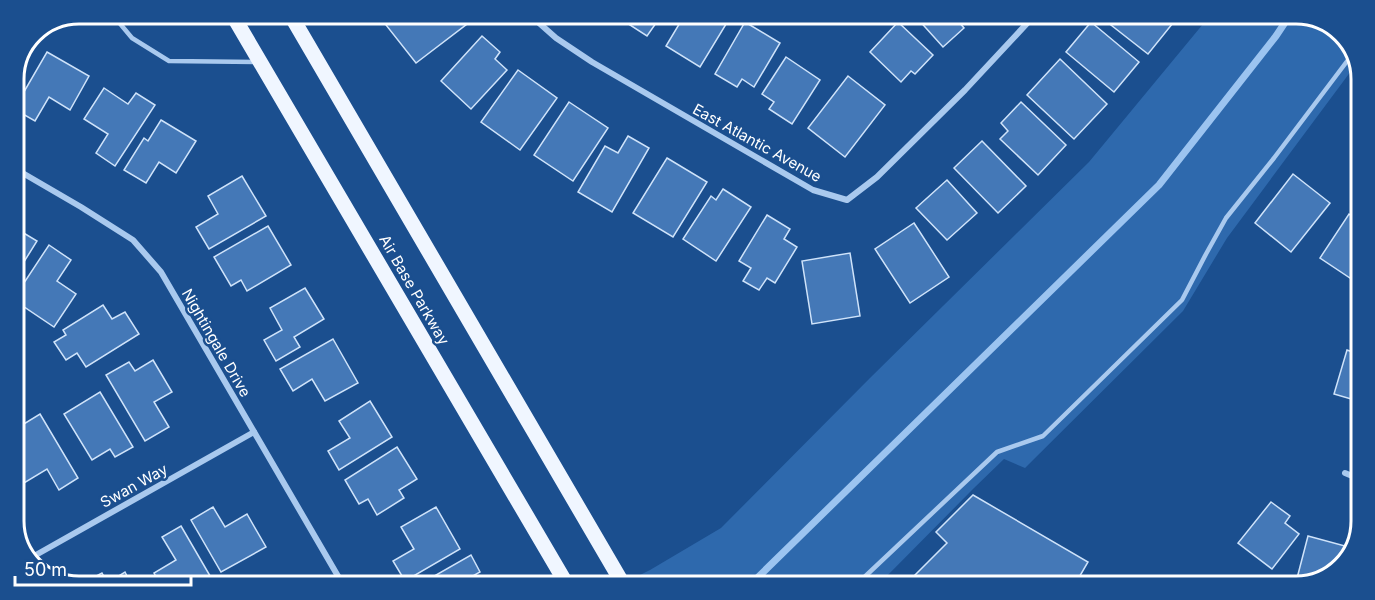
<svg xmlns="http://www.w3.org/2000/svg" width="1375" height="600" viewBox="0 0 1375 600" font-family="Inter,sans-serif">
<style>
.green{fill:#2e69ad}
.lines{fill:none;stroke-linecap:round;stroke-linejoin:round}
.stream{stroke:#9cc4f0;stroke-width:7}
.building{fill:#4478b7;stroke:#cfe3fa;stroke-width:1.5}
.lane{stroke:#a9c9ee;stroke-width:4.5}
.street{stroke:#a9c9ee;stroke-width:6}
.primary{stroke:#f0f6ff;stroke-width:15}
.labels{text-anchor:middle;stroke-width:5;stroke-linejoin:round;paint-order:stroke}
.street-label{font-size:15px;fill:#fff;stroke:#1b4f8f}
.rim{fill:none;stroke:#fff;stroke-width:3}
</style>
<rect width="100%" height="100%" fill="#1b4f8f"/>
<polygon class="green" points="1208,18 1321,19 1350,42 1357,63 1227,238 1183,311 1025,468 1004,459 974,488 878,585 622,584 650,570 721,528 870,378 1089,162"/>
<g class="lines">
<polyline class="stream" points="751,584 1159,185 1276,36 1288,18"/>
</g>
<g class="building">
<polygon points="400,15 460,15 467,24 416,63 386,25"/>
<polygon points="616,16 661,16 647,36"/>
<polygon points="684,16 731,16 700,67 666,46"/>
<polygon points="916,17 955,17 964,28 943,47"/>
<polygon points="1102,18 1177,18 1148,54"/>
<polygon points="745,22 780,43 754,87 742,79 737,87 715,74"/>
<polygon points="898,22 933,55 915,74 911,71 901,82 870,52"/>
<polygon points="1091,22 1139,62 1114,92 1066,52"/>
<polygon points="482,36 500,52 495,59 507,70 471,109 441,81"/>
<polygon points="47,52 89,76 70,110 49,97 35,121 14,109"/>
<polygon points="786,57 820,80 792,124 769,109 774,102 762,94"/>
<polygon points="1060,59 1107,104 1074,139 1027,95"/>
<polygon points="518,70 557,98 520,150 481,122"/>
<polygon points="14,74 22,79 14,91"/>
<polygon points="848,76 885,105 845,157 808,128"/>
<polygon points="104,88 128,104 136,93 155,105 115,166 96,153 108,134 84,119"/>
<polygon points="569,102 608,128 573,181 534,155"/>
<polygon points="1021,102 1066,145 1038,175 1000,139 1008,131 1001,123"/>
<polygon points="161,120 196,141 176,173 159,162 146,183 124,170 144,138 148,141"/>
<polygon points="628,136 649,148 612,212 578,192 605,146 618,153"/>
<polygon points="982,141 1026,186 998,213 954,168"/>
<polygon points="667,158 707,182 673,237 633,213"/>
<polygon points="1293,174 1330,203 1291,252 1255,223"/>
<polygon points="242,176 266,216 209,249 196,227 218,214 208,196"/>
<polygon points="947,180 977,213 947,240 916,208"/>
<polygon points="723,189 751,207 716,261 683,239 711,196 716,200"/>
<polygon points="1349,214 1360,222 1359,271 1353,280 1320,258"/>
<polygon points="767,215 790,229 784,239 797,247 775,283 767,278 759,290 743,281 751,268 739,261"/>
<polygon points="914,223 949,277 910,303 875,249"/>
<polygon points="268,226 291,265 247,291 241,280 231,286 214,257"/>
<polygon points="17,229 37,241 22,265 14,259 14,234"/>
<polygon points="49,245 71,260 57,281 76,294 54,327 14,300 14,298"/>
<polygon points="850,253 860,316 812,324 802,261"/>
<polygon points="305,288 324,319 294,337 300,347 276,361 264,340 282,330 270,308"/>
<polygon points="103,305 112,319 125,312 139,334 86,367 77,353 66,360 54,342 66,335 63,330"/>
<polygon points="333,339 358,383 325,401 312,379 293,391 280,369"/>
<polygon points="1347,350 1358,354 1358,401 1334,394"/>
<polygon points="14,354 24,360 14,378"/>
<polygon points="153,360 172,392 154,402 169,427 145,441 106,375 129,362 135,371"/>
<polygon points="100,392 133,447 115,457 110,449 92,460 64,414"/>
<polygon points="370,401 392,437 339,470 328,451 350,438 339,421"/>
<polygon points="40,414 78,478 59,490 47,469 24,483 14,465 14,430"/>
<polygon points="397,447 417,479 399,490 404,498 377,515 368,499 359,504 345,480"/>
<polygon points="973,495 1088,562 1074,586 905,585 947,543 936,532"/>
<polygon points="1271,502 1290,516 1285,523 1299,534 1272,569 1238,543"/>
<polygon points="213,507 225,527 247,514 266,547 221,572 191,520"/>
<polygon points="436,507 460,549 405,581 393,561 414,549 401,527"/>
<polygon points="181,526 213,581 212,582 159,582 154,573 176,560 162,537"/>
<polygon points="1308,536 1345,546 1340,567 1333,575 1295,586"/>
<polygon points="471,555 480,572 471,577 475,583 422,583"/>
<polygon points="125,572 130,582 109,582"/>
<polygon points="102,573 107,582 87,581"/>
</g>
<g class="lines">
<g class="lane">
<polyline points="112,14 132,38 169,61 257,62"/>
<polyline points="856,585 997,452 1043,436 1182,300 1206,254 1226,218 1274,158 1354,52"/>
</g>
<g class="street">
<polyline points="530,15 556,38 592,62 813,190 847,200 877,177 965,90 1033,17"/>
<polyline points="14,168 81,207 133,240 161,272 342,583"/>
<polyline points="1345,473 1357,478"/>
<polyline points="27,560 254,432"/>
</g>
<g class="primary">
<polyline points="232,14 566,583"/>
<polyline points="290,14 623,584"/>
</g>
</g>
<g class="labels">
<g class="street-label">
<text transform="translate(757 143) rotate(29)" y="5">East Atlantic Avenue</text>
<text transform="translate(414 290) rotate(60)" y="5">Air Base Parkway</text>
<text transform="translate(216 343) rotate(60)" y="5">Nightingale Drive</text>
<text transform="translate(134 486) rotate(-29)" y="5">Swan Way</text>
</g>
</g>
<path d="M0 0H1375V600H0ZM79 24H1296A55 55 0 0 1 1351 79V521A55 55 0 0 1 1296 576H79A55 55 0 0 1 24 521V79A55 55 0 0 1 79 24Z" fill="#1b4f8f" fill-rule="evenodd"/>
<path class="rim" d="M79 24H1296A55 55 0 0 1 1351 79V521A55 55 0 0 1 1296 576H79A55 55 0 0 1 24 521V79A55 55 0 0 1 79 24Z"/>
<path d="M15 576v9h176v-9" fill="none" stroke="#ffffff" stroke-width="3"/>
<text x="24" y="576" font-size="18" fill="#ffffff" stroke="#1b4f8f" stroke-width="4.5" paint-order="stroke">50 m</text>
</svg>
